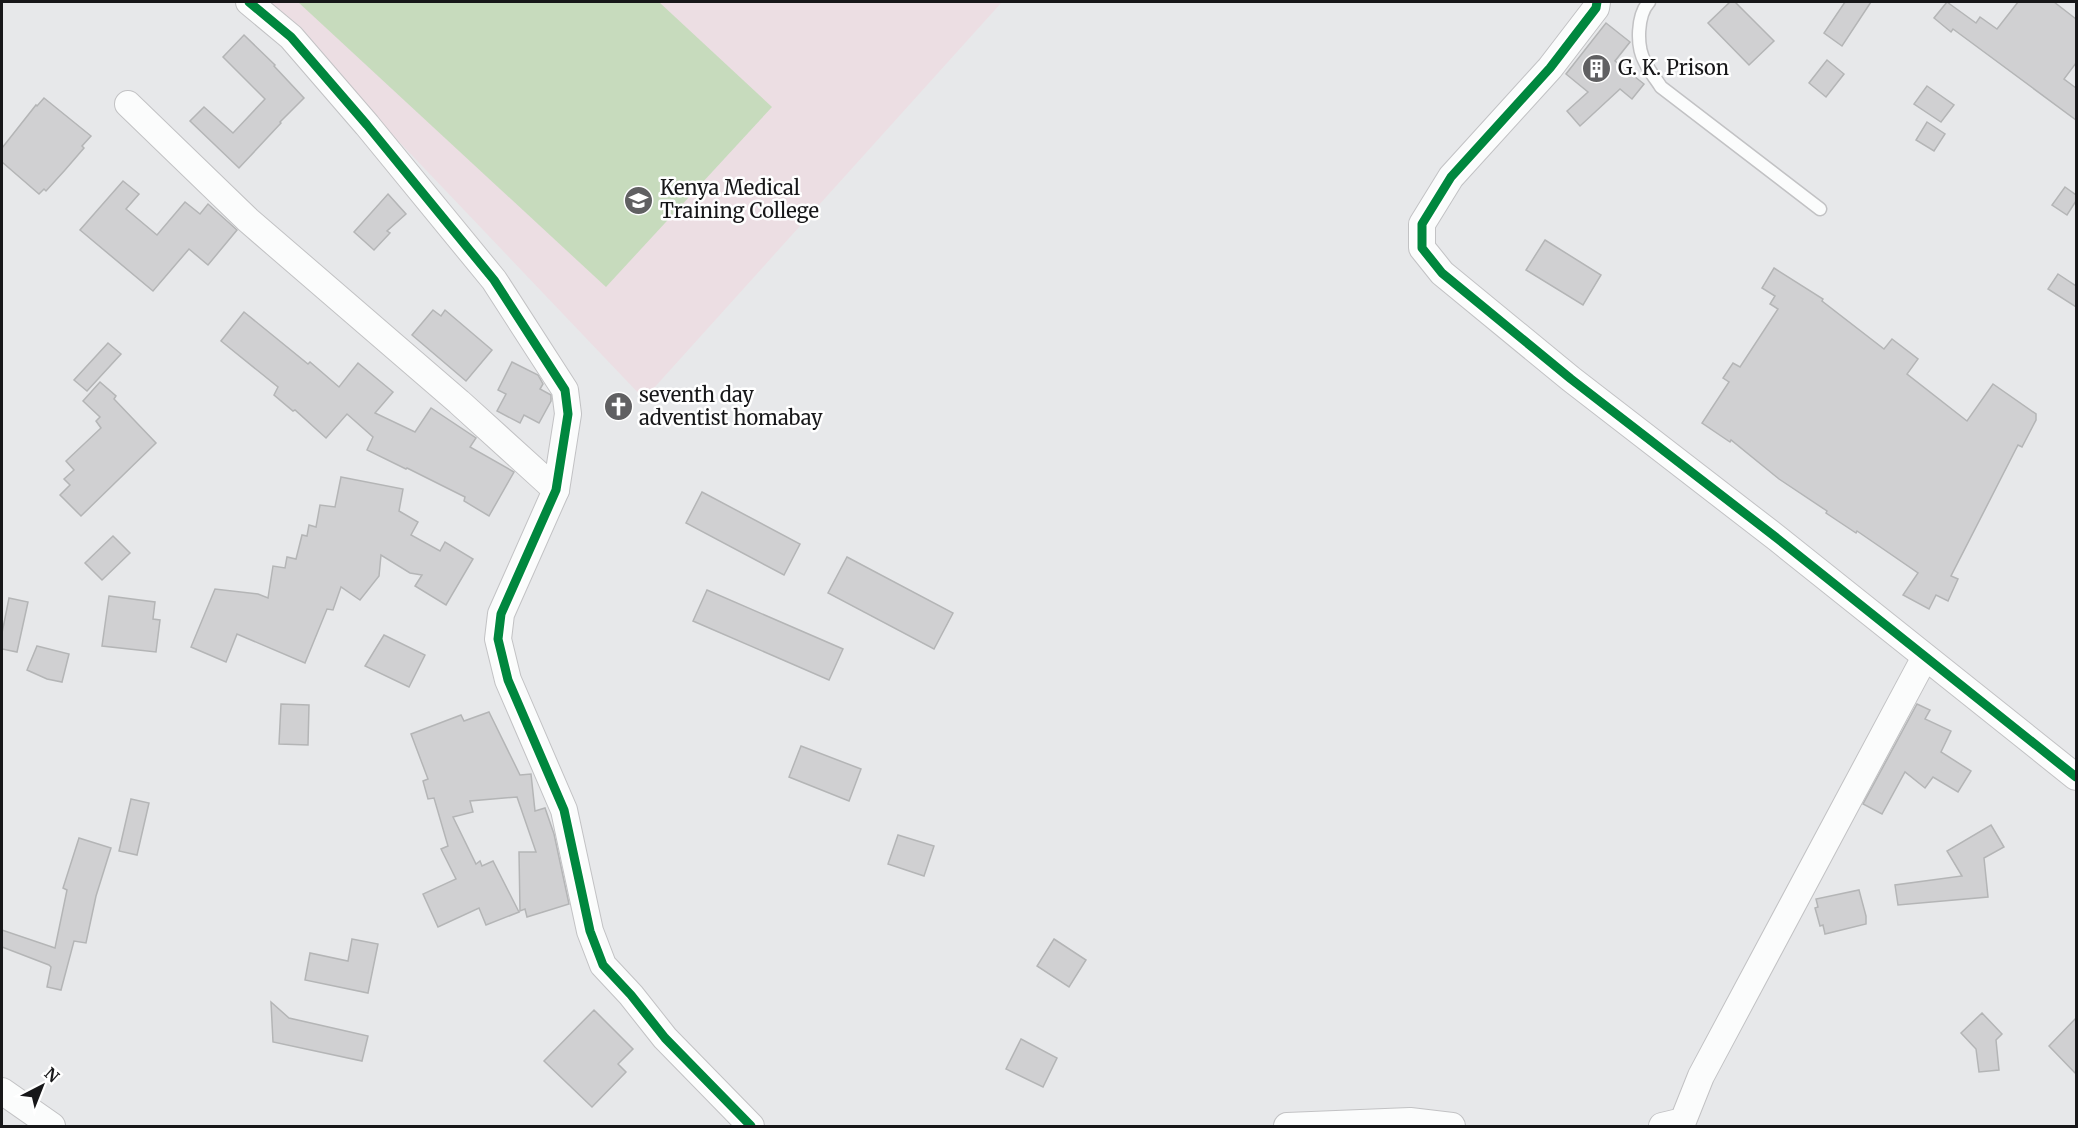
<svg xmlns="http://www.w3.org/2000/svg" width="2078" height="1128" viewBox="0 0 2078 1128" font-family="Merriweather,serif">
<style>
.education{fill:#ecdee3}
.green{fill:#c7dbbd}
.building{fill:#d0d0d2;stroke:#b4b5b6;stroke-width:1.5}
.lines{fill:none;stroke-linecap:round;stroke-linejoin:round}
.lane-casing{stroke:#c2c2c4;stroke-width:15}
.street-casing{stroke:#c2c2c4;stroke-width:28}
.lane{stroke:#fbfcfc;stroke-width:12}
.street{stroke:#fbfcfc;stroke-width:26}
.cycleway-casing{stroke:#fff;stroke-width:13}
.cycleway{stroke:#00873e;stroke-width:9}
.labels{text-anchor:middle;stroke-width:5;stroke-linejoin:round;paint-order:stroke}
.poi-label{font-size:20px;fill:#171719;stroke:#fff;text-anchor:start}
</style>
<rect width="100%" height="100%" fill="#e7e8ea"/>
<polygon class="education" points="266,2 1002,2 644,399"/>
<polygon class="green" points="298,2 659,2 772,107 606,287"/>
<g class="building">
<polygon points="1730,2 1735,2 1774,41 1749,65 1708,23"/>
<polygon points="1845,2 1871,2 1842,46 1824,33"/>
<polygon points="1947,2 1976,23 1980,17 1997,29 2018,2 2054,2 2076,19 2076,63 2064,79 2076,88 2076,120 1953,29 1951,32 1934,18"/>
<polygon points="1606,23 1630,42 1615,61 1644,84 1632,99 1620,89 1580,126 1567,111 1588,92 1566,74"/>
<polygon points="244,35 275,65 274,66 304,98 280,122 281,123 239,168 190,121 204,107 233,133 265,99 223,57"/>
<polygon points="1827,60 1844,74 1826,97 1809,83"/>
<polygon points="1927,86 1954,105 1941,122 1914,104"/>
<polygon points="44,98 91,136 82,146 84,148 65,170 46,191 44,189 39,194 2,162 2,148 36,105 37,106"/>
<polygon points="1927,122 1945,134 1934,151 1916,140"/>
<polygon points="123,181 139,194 126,209 157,235 185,202 200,214 208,204 237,230 208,265 189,249 153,291 80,230"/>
<polygon points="2065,187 2076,195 2076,201 2067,215 2052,205"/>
<polygon points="388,194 406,214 387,231 390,233 374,250 354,232"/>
<polygon points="1545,240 1601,275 1583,305 1526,270"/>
<polygon points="1774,268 1823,299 1822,301 1884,349 1892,339 1918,359 1907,374 1967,421 1993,384 2036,414 2036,420 2022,447 2018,445 1951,576 1958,579 1948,601 1936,595 1929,609 1903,595 1918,573 1857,531 1856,533 1826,513 1827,511 1779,479 1731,440 1730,442 1702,423 1729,382 1723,378 1733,363 1740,367 1778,309 1770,304 1775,296 1762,288"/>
<polygon points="2058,274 2076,286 2076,307 2048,289"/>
<polygon points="433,310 441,316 445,310 492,350 466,381 412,335"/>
<polygon points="244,312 308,364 310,362 339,387 358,363 393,392 375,413 415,432 431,408 476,438 470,447 514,472 489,516 464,501 465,497 407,468 406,469 367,450 373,437 347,414 326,438 295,410 293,411 274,395 278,387 221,341"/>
<polygon points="108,343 121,354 87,391 74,380"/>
<polygon points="512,362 538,375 543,384 540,389 551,395 551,401 539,423 524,415 520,423 497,411 506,394 498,390"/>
<polygon points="100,382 116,396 114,399 156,443 81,516 60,495 70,485 64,479 74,470 66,461 101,428 96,421 100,417 83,401"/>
<polygon points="341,477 403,489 399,511 418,522 411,535 440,551 445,542 473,559 446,605 415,586 422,575 410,573 381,555 379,576 360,600 341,587 333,610 327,609 305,663 237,634 226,662 191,647 215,589 258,594 268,598 273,566 285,568 287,557 296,559 302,535 307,536 309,525 316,527 320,505 335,507"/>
<polygon points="702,492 800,544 784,575 686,523"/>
<polygon points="113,536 130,553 102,580 85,563"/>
<polygon points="847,557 953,613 934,649 828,593"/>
<polygon points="707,590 843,649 829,680 693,621"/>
<polygon points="109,596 155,602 153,619 160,620 156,652 102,646"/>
<polygon points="9,598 28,602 17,652 2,649 2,633"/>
<polygon points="384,635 425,655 409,687 365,666"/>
<polygon points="37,646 69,654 62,682 47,679 27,670"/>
<polygon points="281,704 309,705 308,745 279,744"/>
<polygon points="1917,704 1930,710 1925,719 1951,731 1941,752 1971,771 1958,792 1933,777 1925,788 1905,772 1882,814 1863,804"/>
<polygon points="489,712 520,775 531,774 535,811 545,808 554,834 569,904 527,917 525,909 520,911 519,852 536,852 517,797 470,801 473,812 453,817 476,864 480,861 482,866 493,861 519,912 486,925 479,908 438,927 423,894 456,879 441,849 448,846 434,798 428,799 423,781 428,779 411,734 461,715 464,721"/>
<polygon points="801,746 861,769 849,801 789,777"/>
<polygon points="131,799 149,803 137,855 119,851"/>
<polygon points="1991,825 2004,847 1984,858 1988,897 1898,905 1895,885 1962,876 1947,851"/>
<polygon points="898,835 934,846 924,876 888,864"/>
<polygon points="79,838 111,848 96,896 86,943 74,941 61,990 47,987 51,967 49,965 2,947 2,930 55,948 67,890 63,888"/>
<polygon points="1859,890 1866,916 1866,924 1825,934 1823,925 1820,926 1815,908 1818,907 1816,899"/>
<polygon points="352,939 378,944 368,993 305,980 310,953 348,961"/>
<polygon points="1054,939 1086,960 1069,987 1037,966"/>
<polygon points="271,1002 289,1018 368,1036 362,1061 273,1042"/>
<polygon points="594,1010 633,1049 618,1064 626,1072 592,1107 544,1061"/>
<polygon points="1982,1013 2002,1034 1996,1040 1999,1070 1979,1072 1976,1049 1961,1033"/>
<polygon points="2076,1018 2076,1074 2049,1046"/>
<polygon points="1021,1039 1057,1058 1043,1087 1006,1069"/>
</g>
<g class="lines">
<defs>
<path id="lane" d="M1649 2C1637 15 1636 46 1645 62 1649 71 1656 79 1661 87L1820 209"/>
<g id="street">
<polyline points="249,2 291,37 367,125 494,280 565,390 568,414 556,490 501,614 498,639 508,680 564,810 590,931 603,965 631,995 665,1038 751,1126"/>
<polyline points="1597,2 1596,8 1550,68 1451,177 1422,224 1422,248 1442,273 1571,379 1778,539 2076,777"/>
<polyline points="128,104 248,220 459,402 556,490"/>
<polyline points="2,1091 52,1126"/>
<polyline points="1287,1126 1410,1121 1452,1126"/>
<polyline points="1662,1126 1683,1121 1701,1076 1925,657"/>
</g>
</defs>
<use href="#lane" class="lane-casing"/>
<use href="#street" class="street-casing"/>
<use href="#lane" class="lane"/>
<use href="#street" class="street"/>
<defs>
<g id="cycleway">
<polyline points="249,2 291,37 367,125 494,280 565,390 568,414 556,490 501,614 498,639 508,680 564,810 590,931 603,965 631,995 665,1038 751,1126"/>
<polyline points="1597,2 1596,8 1550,68 1451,177 1422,224 1422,248 1442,273 1571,379 1778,539 2076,777"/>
</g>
</defs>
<use href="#cycleway" class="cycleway-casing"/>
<use href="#cycleway" class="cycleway"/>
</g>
<defs>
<symbol id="building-disc" viewBox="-11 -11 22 22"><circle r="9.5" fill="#606062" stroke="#fff"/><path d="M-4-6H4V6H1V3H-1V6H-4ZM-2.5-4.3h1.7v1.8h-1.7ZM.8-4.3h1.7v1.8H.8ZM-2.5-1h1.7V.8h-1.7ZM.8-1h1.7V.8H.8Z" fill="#fff"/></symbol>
<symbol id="university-disc" viewBox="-11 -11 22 22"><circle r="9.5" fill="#606062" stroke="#fff"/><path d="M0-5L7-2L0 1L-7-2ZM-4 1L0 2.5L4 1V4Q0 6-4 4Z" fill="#fff"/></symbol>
<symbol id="church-disc" viewBox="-11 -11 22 22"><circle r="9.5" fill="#606062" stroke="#fff"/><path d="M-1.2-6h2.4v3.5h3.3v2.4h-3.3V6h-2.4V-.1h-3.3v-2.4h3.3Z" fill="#fff"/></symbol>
</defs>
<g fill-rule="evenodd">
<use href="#building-disc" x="1580" y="52" width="33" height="33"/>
<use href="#university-disc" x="622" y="184" width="33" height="33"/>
<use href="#church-disc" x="602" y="390" width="33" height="33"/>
</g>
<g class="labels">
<g class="poi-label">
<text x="1618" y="75">G. K. Prison</text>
<text x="660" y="195">Kenya Medical<tspan x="660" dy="23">Training College</tspan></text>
<text x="639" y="402">seventh day<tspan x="639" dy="23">adventist homabay</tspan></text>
</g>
</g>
<rect width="2078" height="1128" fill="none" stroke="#171719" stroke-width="6"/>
<g transform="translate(42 1086) rotate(42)" stroke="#ffffff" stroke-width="4.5" paint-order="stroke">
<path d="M0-4.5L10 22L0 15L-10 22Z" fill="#171719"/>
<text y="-9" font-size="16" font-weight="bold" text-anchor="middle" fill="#171719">N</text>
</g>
</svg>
